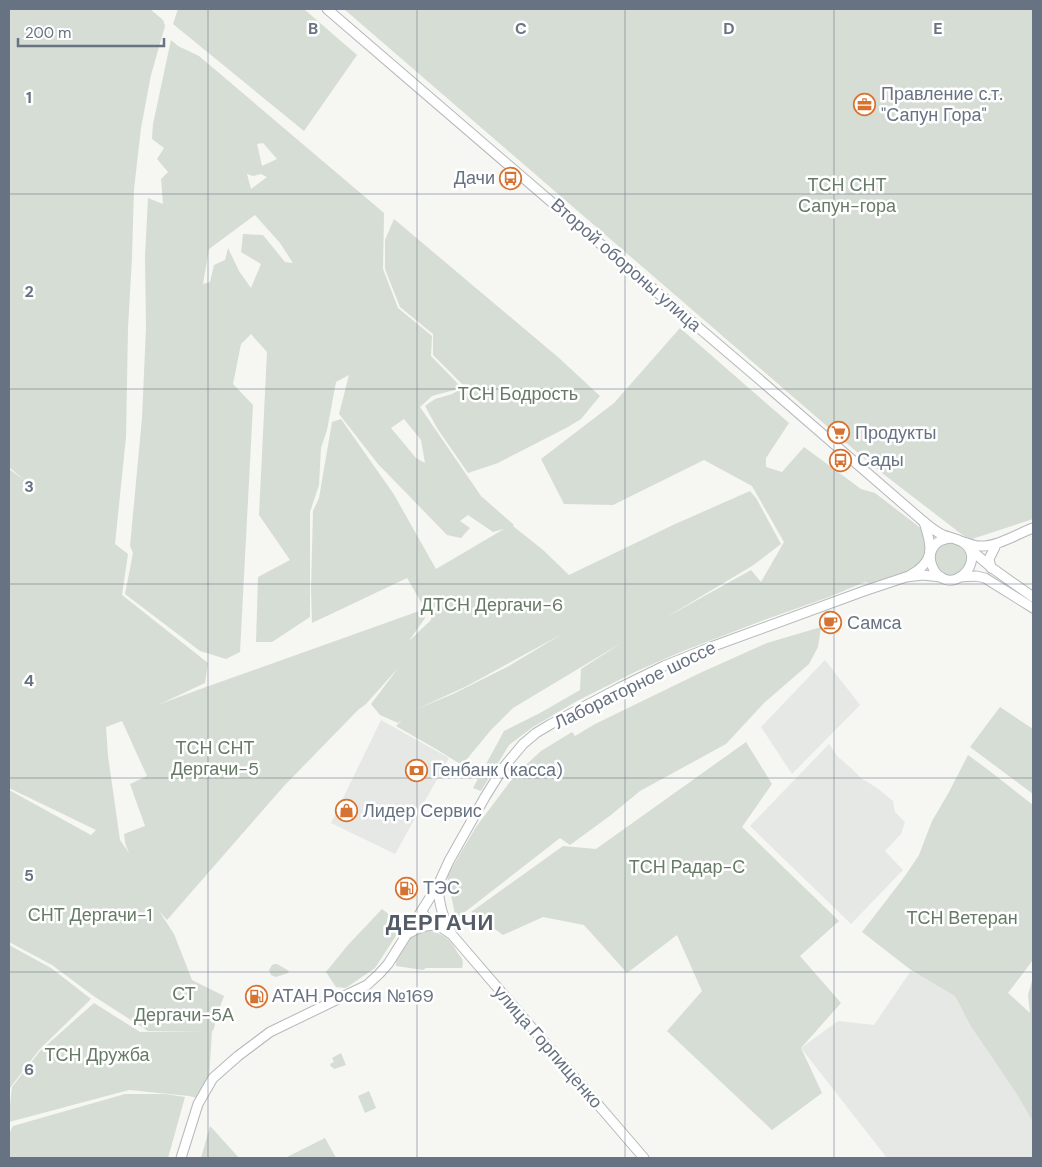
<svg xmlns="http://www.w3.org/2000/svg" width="1042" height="1167" viewBox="0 0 1042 1167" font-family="'DM Sans',sans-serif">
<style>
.built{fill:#e6e8e6}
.green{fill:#d6ddd4;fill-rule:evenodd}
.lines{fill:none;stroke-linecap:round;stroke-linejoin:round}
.major-casing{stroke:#b5b8bc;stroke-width:11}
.major{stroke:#fff;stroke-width:9}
.grid{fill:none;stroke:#677282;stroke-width:1;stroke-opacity:0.55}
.labels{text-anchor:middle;stroke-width:5;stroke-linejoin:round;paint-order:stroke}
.poi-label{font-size:18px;fill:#677282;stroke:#fff;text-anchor:start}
.park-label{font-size:18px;fill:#667a65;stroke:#fff}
.street-label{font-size:18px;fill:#677282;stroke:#fff}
.district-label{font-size:22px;font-weight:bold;letter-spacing:1px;fill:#545c68;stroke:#fff}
.grid-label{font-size:16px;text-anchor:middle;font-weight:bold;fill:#677282;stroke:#fff;stroke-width:5;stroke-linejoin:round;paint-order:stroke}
</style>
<rect width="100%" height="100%" fill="#f6f6f3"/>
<g class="built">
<polygon points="825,660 860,705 792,774 761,727"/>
<polygon points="381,720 449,758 395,854 331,823"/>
<polygon points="829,744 838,757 851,768 861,778 877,788 893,801 895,812 905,822 901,834 885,851 903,870 851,924 750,826"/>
<polygon points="910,972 923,975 955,996 970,1025 1016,1093 1033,1122 1033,1158 887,1158 801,1048 838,1021 874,1025"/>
</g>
<g class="green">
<path d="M9 9H150L163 20 165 26 151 75 141 128 134 189 132 257 128 328 126 437 115 544 128 554 122 595 208 663 205 683 160 704 206 687 422 610 425 618 409 641 431 620V613L421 602 407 578 312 623 311 589 313 511 319 498 332 422 341 419 393 493 436 569 504 529 493 532 468 515 460 521 470 528 461 538 447 535 378 464 339 414 349 375 336 382 327 430 321 448 319 485 310 512V617L272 642H256L258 577 290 560 259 515 267 352 251 334 241 344 233 384 253 405 240 652 226 659 200 651 125 594 133 553 130 546 142 418 146 328 145 256 148 198 163 204 161 179 168 172 157 159 164 148 152 139 153 124 171 40 178 46 199 56 384 213 383 269 398 308 432 336 431 356 462 388 432 396 420 407 481 496 514 525 513 526 543 550 569 575 673 525 750 491 756 498 781 544 752 566 665 618 751 570 761 582 784 542 752 486 704 460 613 505 564 504 541 459 614 403 680 328 789 423 766 458V467L782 472 804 447 861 489 875 493 922 529 926 539V549L922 558 915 568 907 573 874 585 865 582 829 597 764 620 683 651 637 671 577 701 533 727 509 745 481 791 473 788 504 731 540 713 580 690 581 669 623 642 513 708 491 730 462 765 436 749 396 726 402 720 398 723 380 715 371 704 399 667 366 704 358 710 284 786 167 920 159 911 174 934 192 980 224 996 221 1004 213 1031H212L209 1079 197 1098 189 1096 129 1090 9 1122V1126V945L51 968 91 999 39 1050 10 1088 9 1115 12 1087 40 1051 94 1003 140 1032 206 1031H148L95 997 52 965 9 942V790L91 835 96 830 9 788V469L24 480 9 467ZM263 143 277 159 262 166 257 144ZM247 174 253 176 261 174 267 177 251 189ZM255 215 280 243 293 263 285 262 263 235 243 234 241 252 261 264 251 288 239 271 228 248 225 260 214 265 210 282 203 284 209 249ZM404 419 421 440 425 463 416 458 391 428ZM562 634 507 667 453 694 417 709 467 686ZM122 721 147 776 130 784 145 826 124 834 125 843 129 853 120 840 108 756 106 727Z"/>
<polygon points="178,9 304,9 357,55 304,131 173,24"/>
<polygon points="344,9 1033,9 1033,519 969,540 873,466"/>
<polygon points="394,219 559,358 600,396 581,419 568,427 498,463 468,473 437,428 425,406 435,399 452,394 465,387 433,355 433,334 400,307 385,269 385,240"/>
<path d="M948 542C963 543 970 555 965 569L951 578 935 570 934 552 942 544Z"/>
<polygon points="821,627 818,647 809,664 764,703 726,744 640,791 611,815 570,845 560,838 456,919 447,876 476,827 515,775 541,751 572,732 575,736 595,724 700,673 767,643"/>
<polygon points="1000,707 1033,729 1033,794 970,747"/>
<polygon points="746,742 772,784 742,827 839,921 800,956 841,1003 801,1048 822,1093 772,1130 667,1031 702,991 677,935 627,973 584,925 543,917 503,935 471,912 563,846 596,849"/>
<polygon points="968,755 987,769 1033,805 1033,960 1008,993 1030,1013 1028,995 1033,977 1033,1122 1016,1093 970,1025 955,996 911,970 862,932 905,876 919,855 932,821 949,792"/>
<polygon points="382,909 403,925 375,968 346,988 336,987 326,972 348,945"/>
<path d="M424 931C438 930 450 938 456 950 460 958 465 958 462 968H426L423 970 396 966V961L410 939 414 935Z"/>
<polygon points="275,964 277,964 289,971 288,973 276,977 271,975 269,970 272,965"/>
<polygon points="341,1053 346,1065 334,1069 332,1067 331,1067 330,1064 334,1062 332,1058"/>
<polygon points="369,1091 376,1108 365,1113 358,1096"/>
<path d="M125 1094H165L185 1097 168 1158H9C9 1147 7 1135 13 1126Z"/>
<polygon points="210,1126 239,1158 201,1158"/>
<polygon points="325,1138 336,1158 285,1158"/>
</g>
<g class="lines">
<defs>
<g id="major">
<path d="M327 9 577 224 759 379 924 522C930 527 936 532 943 535 954 539 967 540 971 553 973 560 970 569 964 574 936 599 911 540 952 538"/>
<path d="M963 542C968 543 974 546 979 546 997 547 1017 534 1033 528"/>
<polyline points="970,549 992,568 1033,597"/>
<polyline points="991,568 989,559 995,547"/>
<path d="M909 576C936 561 932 548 924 522"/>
<polyline points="960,577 976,576 985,578 1033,608"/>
<path d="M438 885C439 905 443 919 453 936L644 1158"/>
<polyline points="421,912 427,918 451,934"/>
<path d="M409 933C419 928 426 924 437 926"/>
<polyline points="181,1158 198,1104 213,1078 238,1056 270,1032 367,985 379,974 388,964 438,885 449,861 485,797 503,768 523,744 536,733 551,724 619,688 664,666 711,647 864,591 906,577 923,575 941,577"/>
</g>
</defs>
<use href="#major" class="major-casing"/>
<use href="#major" class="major"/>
</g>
<path class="grid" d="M208 9V1158M417 9V1158M625 9V1158M834 9V1158M9 194H1033M9 389H1033M9 584H1033M9 778H1033M9 972H1033"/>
<defs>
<symbol id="office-ring" viewBox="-11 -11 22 22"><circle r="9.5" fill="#fff" stroke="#d77332" stroke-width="1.5"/><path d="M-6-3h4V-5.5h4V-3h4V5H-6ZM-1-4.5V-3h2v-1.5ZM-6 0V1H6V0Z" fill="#d77332"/></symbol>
<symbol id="bus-ring" viewBox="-11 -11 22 22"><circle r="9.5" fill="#fff" stroke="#d77332" stroke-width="1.5"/><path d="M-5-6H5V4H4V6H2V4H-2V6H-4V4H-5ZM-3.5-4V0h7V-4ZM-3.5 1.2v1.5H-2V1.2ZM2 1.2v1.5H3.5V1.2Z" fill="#d77332"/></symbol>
<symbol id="supermarket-ring" viewBox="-11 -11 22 22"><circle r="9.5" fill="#fff" stroke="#d77332" stroke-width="1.5"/><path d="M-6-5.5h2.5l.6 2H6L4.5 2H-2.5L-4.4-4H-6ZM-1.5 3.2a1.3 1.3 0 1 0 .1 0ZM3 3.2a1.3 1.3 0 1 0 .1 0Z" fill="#d77332"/></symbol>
<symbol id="cafe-ring" viewBox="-11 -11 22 22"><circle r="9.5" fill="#fff" stroke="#d77332" stroke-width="1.5"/><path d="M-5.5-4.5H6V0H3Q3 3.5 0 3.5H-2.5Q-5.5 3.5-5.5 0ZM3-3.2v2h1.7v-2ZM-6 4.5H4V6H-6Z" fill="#d77332"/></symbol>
<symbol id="bank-ring" viewBox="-11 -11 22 22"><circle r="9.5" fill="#fff" stroke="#d77332" stroke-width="1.5"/><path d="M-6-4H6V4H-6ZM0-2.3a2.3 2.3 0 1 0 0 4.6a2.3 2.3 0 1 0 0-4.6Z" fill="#d77332"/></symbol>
<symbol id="shop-ring" viewBox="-11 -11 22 22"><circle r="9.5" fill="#fff" stroke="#d77332" stroke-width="1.5"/><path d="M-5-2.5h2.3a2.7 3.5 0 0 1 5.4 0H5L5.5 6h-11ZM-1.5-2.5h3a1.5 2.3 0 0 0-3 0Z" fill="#d77332"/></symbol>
<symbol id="fuel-ring" viewBox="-11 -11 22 22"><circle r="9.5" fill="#fff" stroke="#d77332" stroke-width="1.5"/><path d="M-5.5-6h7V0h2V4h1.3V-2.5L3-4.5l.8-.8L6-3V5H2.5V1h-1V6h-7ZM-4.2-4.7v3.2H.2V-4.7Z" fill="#d77332"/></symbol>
</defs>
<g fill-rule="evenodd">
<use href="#office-ring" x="852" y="92" width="25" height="25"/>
<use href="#bus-ring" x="498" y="166" width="25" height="25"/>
<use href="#supermarket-ring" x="826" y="420" width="25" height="25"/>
<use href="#bus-ring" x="828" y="448" width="25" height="25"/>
<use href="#cafe-ring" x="818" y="610" width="25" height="25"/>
<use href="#bank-ring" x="404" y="758" width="25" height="25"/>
<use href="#shop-ring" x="334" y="798" width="25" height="25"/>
<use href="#fuel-ring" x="394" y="876" width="25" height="25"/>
<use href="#fuel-ring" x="244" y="984" width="25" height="25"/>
</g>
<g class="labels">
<g class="poi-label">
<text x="881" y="100">Правление с.т.<tspan x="881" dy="21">"Сапун Гора"</tspan></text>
<text x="495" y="184" text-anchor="end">Дачи</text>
<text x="855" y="439">Продукты</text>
<text x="857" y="466">Сады</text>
<text x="847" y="629">Самса</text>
<text x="432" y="776">Генбанк (касса)</text>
<text x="363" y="817">Лидер Сервис</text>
<text x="423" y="894">ТЭС</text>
<text x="272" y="1002">АТАН Россия №169</text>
</g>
<g class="park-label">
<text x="847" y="191">ТСН СНТ<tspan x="847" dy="21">Сапун-гора</tspan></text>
<text x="518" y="400">ТСН Бодрость</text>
<text x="492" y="611">ДТСН Дергачи-6</text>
<text x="215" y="754">ТСН СНТ<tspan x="215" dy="21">Дергачи-5</tspan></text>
<text x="687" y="873">ТСН Радар-С</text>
<text x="90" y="921">СНТ Дергачи-1</text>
<text x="962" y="924">ТСН Ветеран</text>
<text x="184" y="1000">СТ<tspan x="184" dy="21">Дергачи-5А</tspan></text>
<text x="97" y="1061">ТСН Дружба</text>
</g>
<g class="street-label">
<text transform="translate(626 265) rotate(41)" y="6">Второй обороны улица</text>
<text transform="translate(635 685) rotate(-26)" y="6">Лабораторное шоссе</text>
<text transform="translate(548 1047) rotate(49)" y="6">улица Горпищенко</text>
</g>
<g class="district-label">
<text x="440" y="930">ДЕРГАЧИ</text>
</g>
</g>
<g class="grid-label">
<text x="313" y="34">B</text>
<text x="521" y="34">C</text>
<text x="729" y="34">D</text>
<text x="938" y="34">E</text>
<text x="29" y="103">1</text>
<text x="29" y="297">2</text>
<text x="29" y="492">3</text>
<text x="29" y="686">4</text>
<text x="29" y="881">5</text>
<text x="29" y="1075">6</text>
</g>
<rect width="1042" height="1167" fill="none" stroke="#677282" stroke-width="20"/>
<path d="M18 38v8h146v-8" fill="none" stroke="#677282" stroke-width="2.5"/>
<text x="25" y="38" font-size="15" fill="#677282" stroke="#ffffff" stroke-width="4" paint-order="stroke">200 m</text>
</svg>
